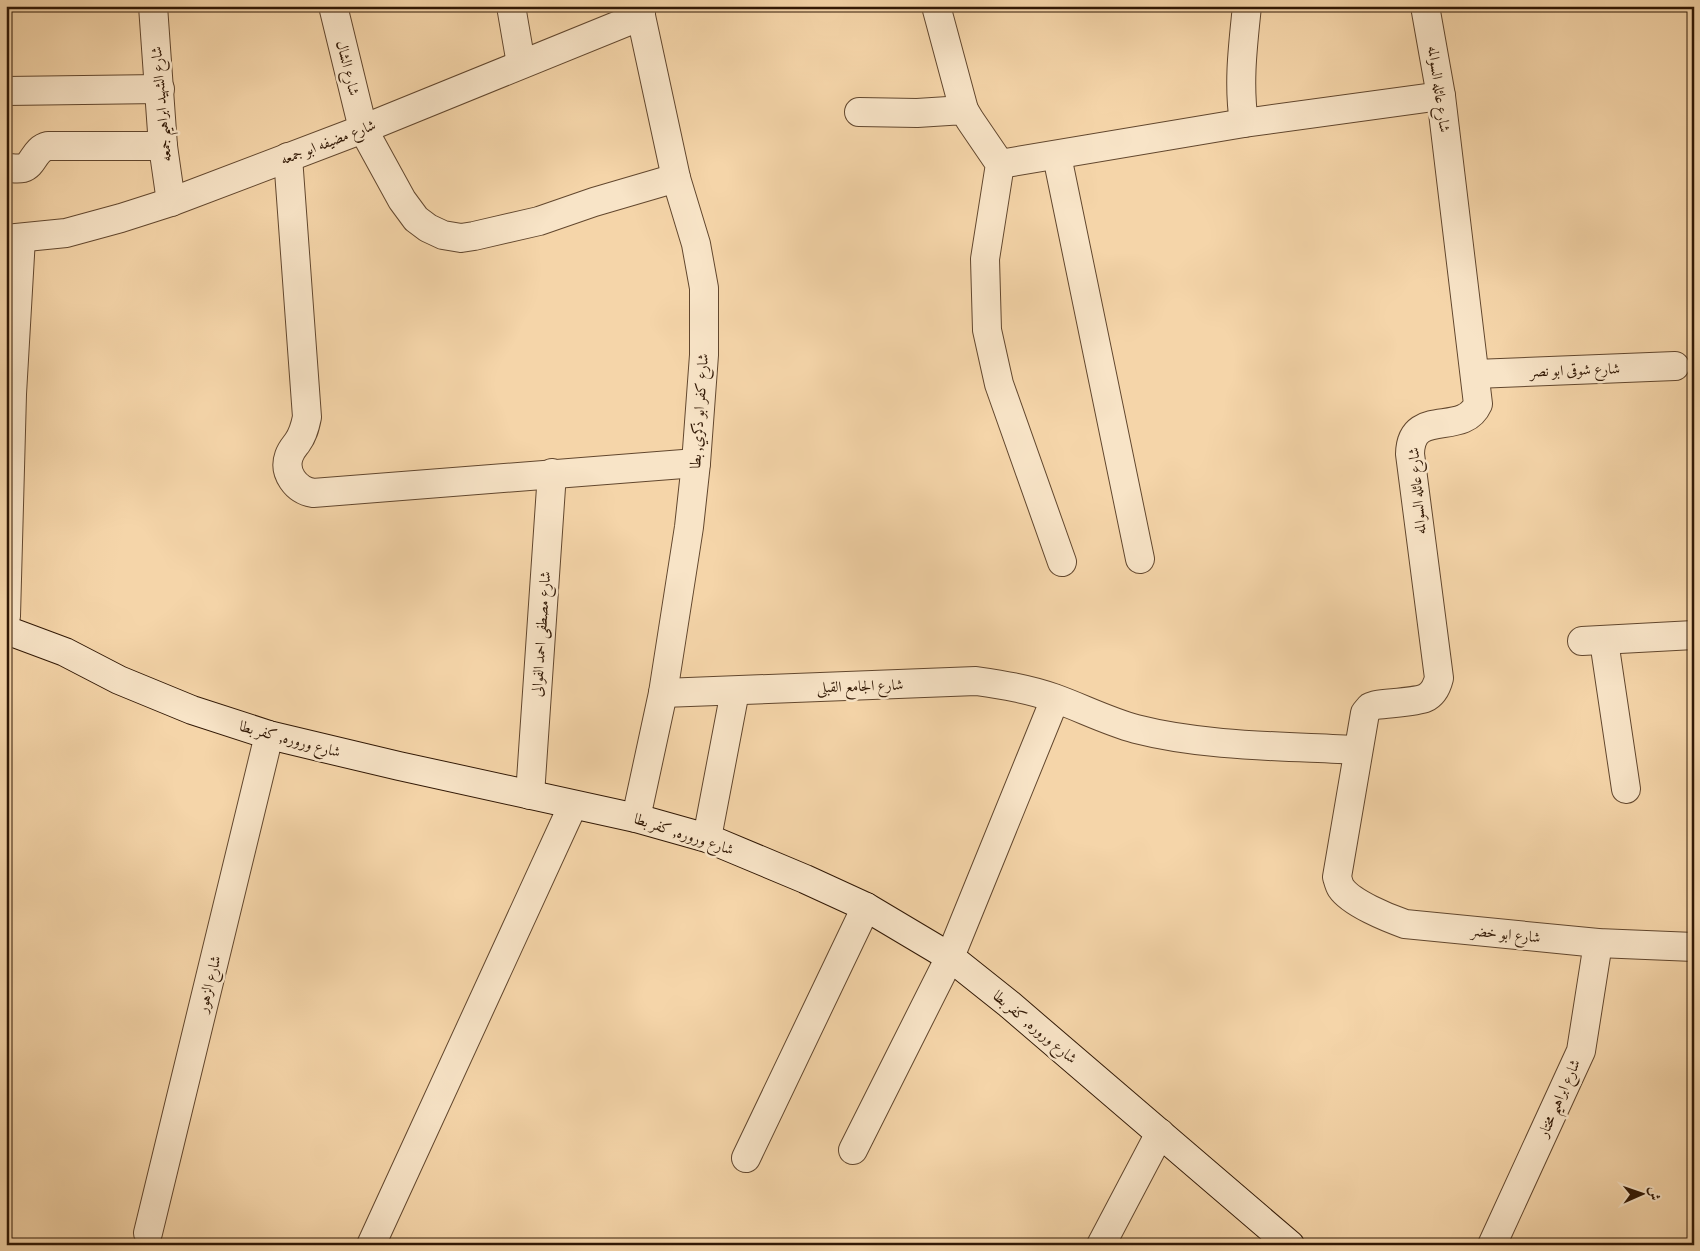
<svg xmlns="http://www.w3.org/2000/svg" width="1700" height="1251" viewBox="0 0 1700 1251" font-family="'Sorts Mill Goudy',Amiri,serif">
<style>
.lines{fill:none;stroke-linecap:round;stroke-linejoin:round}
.street-casing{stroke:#62472e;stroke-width:30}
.secondary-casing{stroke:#311805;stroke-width:30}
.street{stroke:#f8e4c7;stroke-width:28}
.secondary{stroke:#f8e4c7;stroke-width:28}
.labels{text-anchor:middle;stroke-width:5;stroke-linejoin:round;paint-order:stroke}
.street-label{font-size:15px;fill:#311805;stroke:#f8e4c7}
</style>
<rect width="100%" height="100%" fill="#f5d5a9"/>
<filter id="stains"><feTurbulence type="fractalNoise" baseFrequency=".004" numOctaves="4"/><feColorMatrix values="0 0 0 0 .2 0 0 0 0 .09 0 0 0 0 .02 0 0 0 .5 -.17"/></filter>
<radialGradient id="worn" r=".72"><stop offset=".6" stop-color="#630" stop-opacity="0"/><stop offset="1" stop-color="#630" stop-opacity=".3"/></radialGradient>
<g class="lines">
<defs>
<g id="street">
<polyline points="153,6 163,146 171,202"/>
<polyline points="333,6 363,129 402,200 416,219 428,228 443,235 461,238 474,236 539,221 594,202 676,178"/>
<polyline points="511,6 521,64"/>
<polyline points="936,6 964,110"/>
<path d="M1425 6 1441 96 1478 404C1463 438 1411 406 1410 454L1439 678C1437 686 1434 694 1425 698 1416 702 1389 703 1376 705L1370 707 1365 713 1337 877C1338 880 1339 885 1341 888 1351 903 1388 918 1405 924L1598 943 1694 947"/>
<polyline points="6,91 160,89"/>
<polyline points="859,112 917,113 964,110 970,120 1000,164 985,259 987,330 999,384 1062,562"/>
<path d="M1244 123C1238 83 1243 45 1247 6"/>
<polyline points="1057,156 1140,559"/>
<path d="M288 157 307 417C305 427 303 435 297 443 294 447 291 450 289 456 283 473 296 490 313 493L696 463"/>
<polyline points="1000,164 1244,123 1441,96"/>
<path d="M6 168C12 168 18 169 23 168 34 165 34 149 48 146H163"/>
<polyline points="6,239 66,233 121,218 171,202 363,129 641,16"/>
<polyline points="1475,374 1675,366"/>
<polyline points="6,616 12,394 21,238"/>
<polyline points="1582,641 1694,635"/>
<polyline points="1604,641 1626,789"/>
<path d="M663 693 976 681C1003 685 1029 689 1054 698 1082 708 1107 721 1136 729 1206 747 1286 746 1358 750"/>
<polyline points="530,795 552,473"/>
<polyline points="636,818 663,693 689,527 696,463 704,355 704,288 696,244 676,178 641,16 641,6"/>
<polyline points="707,838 735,691"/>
<polyline points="853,1150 950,957 1055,699"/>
<polyline points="746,1158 866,907"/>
<polyline points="148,1233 269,735"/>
<polyline points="371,1245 573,805"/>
<polyline points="1101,1245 1160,1133"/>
<polyline points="1492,1245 1581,1051 1598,943"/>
</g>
<polyline id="secondary" points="6,630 65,652 119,680 192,710 269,735 399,766 636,818 707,838 805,879 866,907 950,957 1009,1004 1290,1245"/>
</defs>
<use href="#street" class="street-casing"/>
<use href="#secondary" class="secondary-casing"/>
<use href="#street" class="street"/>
<use href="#secondary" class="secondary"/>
</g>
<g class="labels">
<g class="street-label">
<text transform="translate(348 68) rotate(76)" y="5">شارع الشال</text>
<text transform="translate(1439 89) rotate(82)" y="5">شارع عائله السوالمه</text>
<text transform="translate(161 104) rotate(-95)" y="5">شارع الشهيد ابراهيم جمعه</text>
<text transform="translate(328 142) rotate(-21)" y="5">شارع مضيفه ابو جمعه</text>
<text transform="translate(1575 370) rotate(-2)" y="5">شارع شوقى ابو نصر</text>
<text transform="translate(699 411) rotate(-86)" y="5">شارع كفر ابو ذكري, بطا</text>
<text transform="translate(1417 491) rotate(-95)" y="5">شارع عائله السوالمه</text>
<text transform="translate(541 634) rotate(-86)" y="5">شارع مصطفى احمد الفوالى</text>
<text transform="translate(860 686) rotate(-2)" y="5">شارع الجامع القبلى</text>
<text transform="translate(290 739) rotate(15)" y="5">شارع وروره, كفر بطا</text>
<text transform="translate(684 834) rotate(18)" y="5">شارع وروره, كفر بطا</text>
<text transform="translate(1506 934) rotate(6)" y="5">شارع ابو خضر</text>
<text transform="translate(209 984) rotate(-76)" y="5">شارع الزهور</text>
<text transform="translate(1035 1027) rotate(40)" y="5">شارع وروره, كفر بطا</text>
<text transform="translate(1559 1098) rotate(-66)" y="5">شارع ابراهيم مختار</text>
</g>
</g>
<rect width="1700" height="1251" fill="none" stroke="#f5d5a9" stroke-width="25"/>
<rect x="8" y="8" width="1685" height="1236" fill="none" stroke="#311805" stroke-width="2.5"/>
<rect x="12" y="12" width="1675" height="1226" fill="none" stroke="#311805"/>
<g transform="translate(1642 1194) rotate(88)" stroke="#f8e4c7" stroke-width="4" paint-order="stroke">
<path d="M0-4L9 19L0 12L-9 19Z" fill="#311805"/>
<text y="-8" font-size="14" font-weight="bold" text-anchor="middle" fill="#311805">ش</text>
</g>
<rect width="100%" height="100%" filter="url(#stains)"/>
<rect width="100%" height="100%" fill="url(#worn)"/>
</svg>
